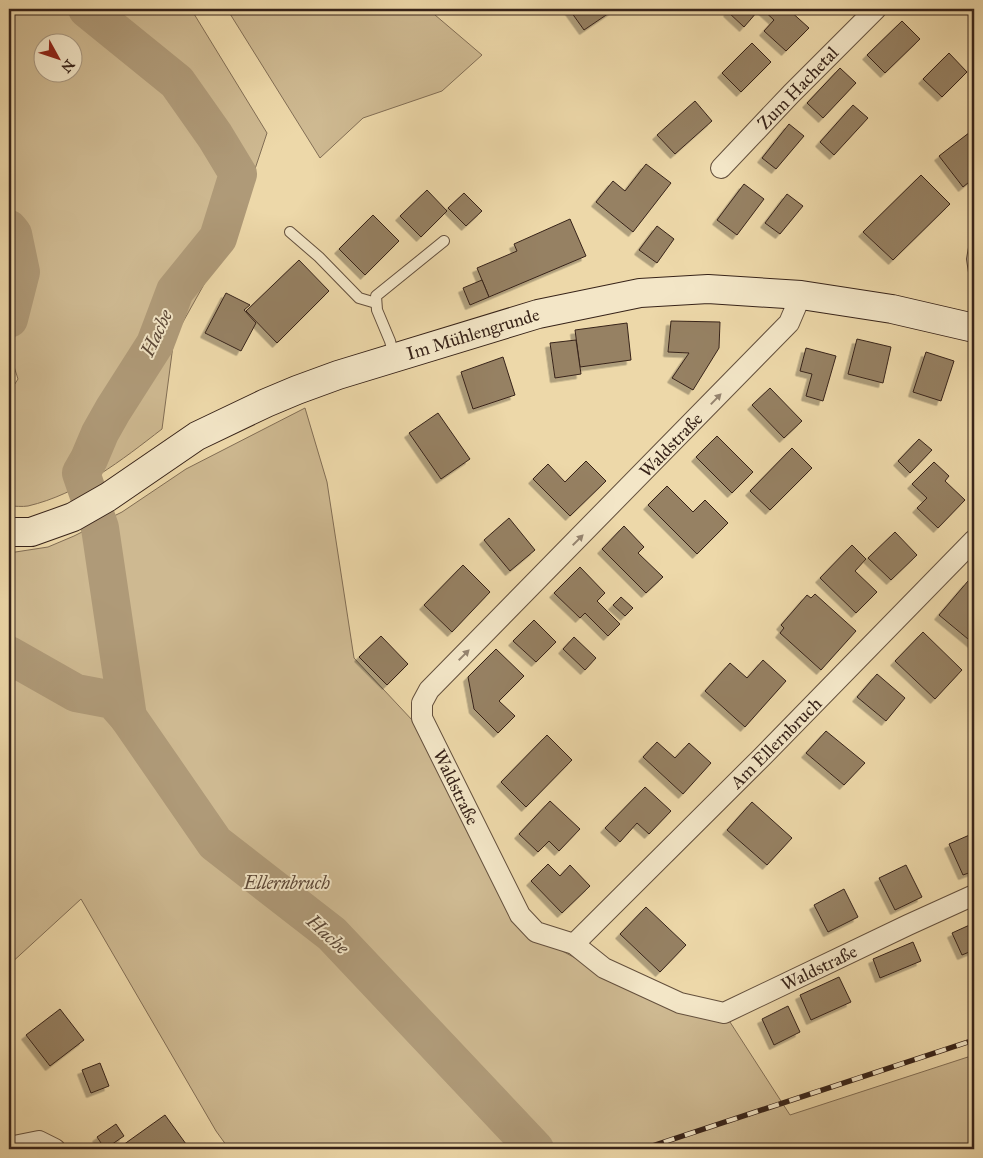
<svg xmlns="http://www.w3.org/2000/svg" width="983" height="1158" viewBox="0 0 983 1158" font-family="'IM FELL Great Primer',serif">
<defs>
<filter id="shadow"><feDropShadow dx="-4.5" dy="4.5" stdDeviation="0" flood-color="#0004"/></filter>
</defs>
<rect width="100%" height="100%" fill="#edd8a9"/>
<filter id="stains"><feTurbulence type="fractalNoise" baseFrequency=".004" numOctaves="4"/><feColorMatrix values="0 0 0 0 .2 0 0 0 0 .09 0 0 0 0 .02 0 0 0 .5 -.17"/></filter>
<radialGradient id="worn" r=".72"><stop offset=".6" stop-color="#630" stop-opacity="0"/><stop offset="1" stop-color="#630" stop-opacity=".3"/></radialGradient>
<!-- green -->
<g fill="#ceb991" stroke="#826e55" fill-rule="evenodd">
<path d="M9,9H191L267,133L235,229L174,338L162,429C122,460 79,494 28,506C22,507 15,506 9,506V393L18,379L9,351V332L31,261L12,216L9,213ZM72,42V72H42V42Z"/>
<polygon points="227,9 428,9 482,55 442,91 363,118 320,158"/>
<polygon points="305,408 327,482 354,658 413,721 516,919 553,946 601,972 728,1019 790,1115 974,1055 974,1149 229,1149 216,1131 81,899 9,965 9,553 48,547 74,536 122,512 186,469"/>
</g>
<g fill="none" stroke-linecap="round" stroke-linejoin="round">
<!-- river -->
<g stroke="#af9a78" stroke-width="38">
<polyline points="87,9 177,82 215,136 238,174 218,238 175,291 155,344 113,410 100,433 89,459 81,473 100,528 128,717 215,843 332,934 535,1149"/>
<polyline points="9,229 13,234 21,272 9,319"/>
<polyline points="9,655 76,693 113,700 128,717"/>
</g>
</g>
<!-- building -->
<g fill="#968164" stroke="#372319" filter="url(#shadow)">
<polygon points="569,9 615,9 584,30"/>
<polygon points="730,9 753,9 757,12 744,27 728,12"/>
<polygon points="762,9 788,9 809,28 786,51 764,31 774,20"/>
<polygon points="902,21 920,39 885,73 867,55"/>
<polygon points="752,43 771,62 741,92 722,73"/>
<polygon points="949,53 967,72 942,97 923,79"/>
<polygon points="840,68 856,83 823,118 807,103"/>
<polygon points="695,101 712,121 675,154 657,135"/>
<polygon points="853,105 868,118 834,155 820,142"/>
<polygon points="789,124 804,136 776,169 762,158"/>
<polygon points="974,129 974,178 963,187 939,156"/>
<polygon points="646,164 671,183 633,232 596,202 613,181 625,191"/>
<polygon points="921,175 950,204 893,260 863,232"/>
<polygon points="744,184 764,199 737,235 717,220"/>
<polygon points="427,190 447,211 421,237 400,216"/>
<polygon points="464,193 482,211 466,226 448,208"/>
<polygon points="787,194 803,206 780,234 765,223"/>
<polygon points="373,215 399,241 365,275 339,249"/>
<polygon points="570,219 586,256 489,297 477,268 517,251 514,244"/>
<polygon points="657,226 674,239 657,263 639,250"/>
<polygon points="299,260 329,291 277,343 246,311"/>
<polygon points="482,280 489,297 470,305 463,288"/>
<polygon points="226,293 250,305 244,310 256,323 241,351 205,333"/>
<polygon points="671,321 720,322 719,348 693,390 672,378 689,353 668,352"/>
<polygon points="627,323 631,360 580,367 575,330"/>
<polygon points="857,339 891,347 883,383 848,374"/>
<polygon points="576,340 581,374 555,378 550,343"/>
<polygon points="806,348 836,356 823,401 806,396 812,374 800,371"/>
<polygon points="926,352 954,361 941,401 913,392"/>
<polygon points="503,357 515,395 473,409 461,372"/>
<polygon points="770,388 802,421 784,438 752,405"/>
<polygon points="438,413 470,459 441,479 409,433"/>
<polygon points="717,436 753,472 732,493 696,457"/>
<polygon points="919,439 932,450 910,473 898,461"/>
<polygon points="792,448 812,468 770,510 750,491"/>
<polygon points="586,461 606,481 570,516 533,479 548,464 565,482"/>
<polygon points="934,462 949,476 945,481 965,500 938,528 917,508 927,498 912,484"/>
<polygon points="667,486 693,512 705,500 728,523 697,554 648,505"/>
<polygon points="509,518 535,550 510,571 484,540"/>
<polygon points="624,526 644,547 638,553 663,577 646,593 602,549"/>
<polygon points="895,532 917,555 891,580 868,558"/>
<polygon points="852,545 866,559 855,571 877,592 856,613 820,578"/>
<polygon points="463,565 490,592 452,632 424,605"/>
<polygon points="580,567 605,593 597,601 620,624 608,636 585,613 580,618 554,593"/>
<polygon points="968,581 974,586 974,644 939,615"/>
<polygon points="815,594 856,631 821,670 780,633 784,628 781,625 807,595 811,598"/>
<polygon points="621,597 633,608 625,616 613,605"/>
<polygon points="534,620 556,642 536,662 513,641"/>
<polygon points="923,632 962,670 935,699 895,661"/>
<polygon points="381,636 408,664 387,685 359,657"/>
<polygon points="574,637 596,658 585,670 563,649"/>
<polygon points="496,649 524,676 499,701 515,716 498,733 474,709 468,677"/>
<polygon points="763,660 786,681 745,727 705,691 730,663 747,678"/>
<polygon points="877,674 905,698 886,721 857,697"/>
<polygon points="826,731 865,763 844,785 806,753"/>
<polygon points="547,735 572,760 526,807 501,782"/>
<polygon points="657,742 675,758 689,743 711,763 683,794 643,757"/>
<polygon points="645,787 671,811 649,834 637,823 620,842 605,828"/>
<polygon points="550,801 580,829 559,851 549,841 538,852 519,834"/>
<polygon points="752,802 792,838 767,865 727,830"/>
<polygon points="974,833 974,871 963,875 949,844"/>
<polygon points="548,864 560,876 570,865 590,886 562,913 531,881"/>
<polygon points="906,865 922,897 895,910 879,878"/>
<polygon points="844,889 858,917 828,932 814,905"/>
<polygon points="646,907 686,945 660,972 620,934"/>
<polygon points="974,923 974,950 962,955 952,933"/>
<polygon points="913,942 921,961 880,978 873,959"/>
<polygon points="839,977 851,1002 811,1020 800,995"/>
<polygon points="788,1006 800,1032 774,1045 762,1019"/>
<polygon points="60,1009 84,1040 50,1066 26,1035"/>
<polygon points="100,1063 109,1086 91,1093 82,1070"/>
<polygon points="165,1115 186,1144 179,1149 126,1149 123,1145"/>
<polygon points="116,1124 124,1136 105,1149 97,1137"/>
</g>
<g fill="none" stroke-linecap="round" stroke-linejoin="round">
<defs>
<g id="lane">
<polyline points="290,232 319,257 359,298 376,303"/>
<polyline points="974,248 972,259 974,272"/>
<polyline points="394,356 390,341 377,310 376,296 444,241"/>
</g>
<g id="street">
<polyline points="721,168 791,94 876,9"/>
<polyline points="801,295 789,323 429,690 422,703 422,718 520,915 536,932 574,944 604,968 680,1003 724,1013 908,925 974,895"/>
<polyline points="574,944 762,757 974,540"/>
<polyline points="9,1147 39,1141 55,1149"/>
</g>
<polyline id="secondary" points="9,532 31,532 73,517 108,497 197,436 266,403 297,390 338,375 538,314 640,293 708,289 801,295 892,309 974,328"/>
</defs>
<!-- lane casing -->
<use href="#lane" stroke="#64503d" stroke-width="12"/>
<!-- street casing -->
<use href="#street" stroke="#64503d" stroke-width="22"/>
<!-- secondary casing -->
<use href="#secondary" stroke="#372319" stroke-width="30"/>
<!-- lane -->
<use href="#lane" stroke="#f3e6c7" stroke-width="10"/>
<!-- street -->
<use href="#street" stroke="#f3e6c7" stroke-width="20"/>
<!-- secondary -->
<use href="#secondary" stroke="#f3e6c7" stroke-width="28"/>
<defs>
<polyline id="rail" points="643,1149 974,1040"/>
</defs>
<!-- rail casing -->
<use href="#rail" stroke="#372319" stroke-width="5.5"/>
<!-- rail -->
<use href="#rail" stroke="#f3e6c7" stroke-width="4" stroke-dasharray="11" stroke-linecap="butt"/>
</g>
<!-- one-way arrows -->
<defs><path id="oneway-solid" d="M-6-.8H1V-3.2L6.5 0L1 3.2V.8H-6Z" transform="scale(1.25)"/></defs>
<g fill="#958470">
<use href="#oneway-solid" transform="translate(716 399) rotate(-46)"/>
<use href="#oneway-solid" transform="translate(578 540) rotate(-45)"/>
<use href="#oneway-solid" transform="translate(464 655) rotate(-45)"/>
</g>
<g text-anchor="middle" stroke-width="4" stroke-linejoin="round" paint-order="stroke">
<!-- street labels -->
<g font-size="18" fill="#372319" stroke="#f3e6c7">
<text transform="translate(798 88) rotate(-46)" y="6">Zum Hachetal</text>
<text transform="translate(473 334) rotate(-17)" y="6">Im Mühlengrunde</text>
<text transform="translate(671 445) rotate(-46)" y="6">Waldstraße</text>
<text transform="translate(776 743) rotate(-45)" y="6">Am Ellernbruch</text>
<text transform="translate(456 787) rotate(64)" y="6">Waldstraße</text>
<text transform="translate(819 968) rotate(-26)" y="6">Waldstraße</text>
</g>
<!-- park labels -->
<g font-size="18" font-style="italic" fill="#5d4837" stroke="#f3e6c7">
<text x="287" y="889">Ellernbruch</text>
</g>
<!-- water labels -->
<g font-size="19" font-style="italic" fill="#5b4736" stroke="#f3e6c7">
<text transform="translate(156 333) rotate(-65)" y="7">Hache</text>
<text transform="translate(328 934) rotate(42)" y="7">Hache</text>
</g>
</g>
<!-- margin -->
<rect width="983" height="1158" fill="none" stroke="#edd8a9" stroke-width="30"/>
<rect x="10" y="10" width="963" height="1138" fill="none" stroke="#372319" stroke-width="2.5"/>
<rect x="15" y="15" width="953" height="1128" fill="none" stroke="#372319"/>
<!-- north arrow -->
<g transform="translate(58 58) rotate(130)"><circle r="24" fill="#f3e6c7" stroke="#a89881"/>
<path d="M0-4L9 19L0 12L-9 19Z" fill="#8f2418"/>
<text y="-8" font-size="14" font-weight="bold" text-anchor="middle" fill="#372319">N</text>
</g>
<rect width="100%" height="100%" filter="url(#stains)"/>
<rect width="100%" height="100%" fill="url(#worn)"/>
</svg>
